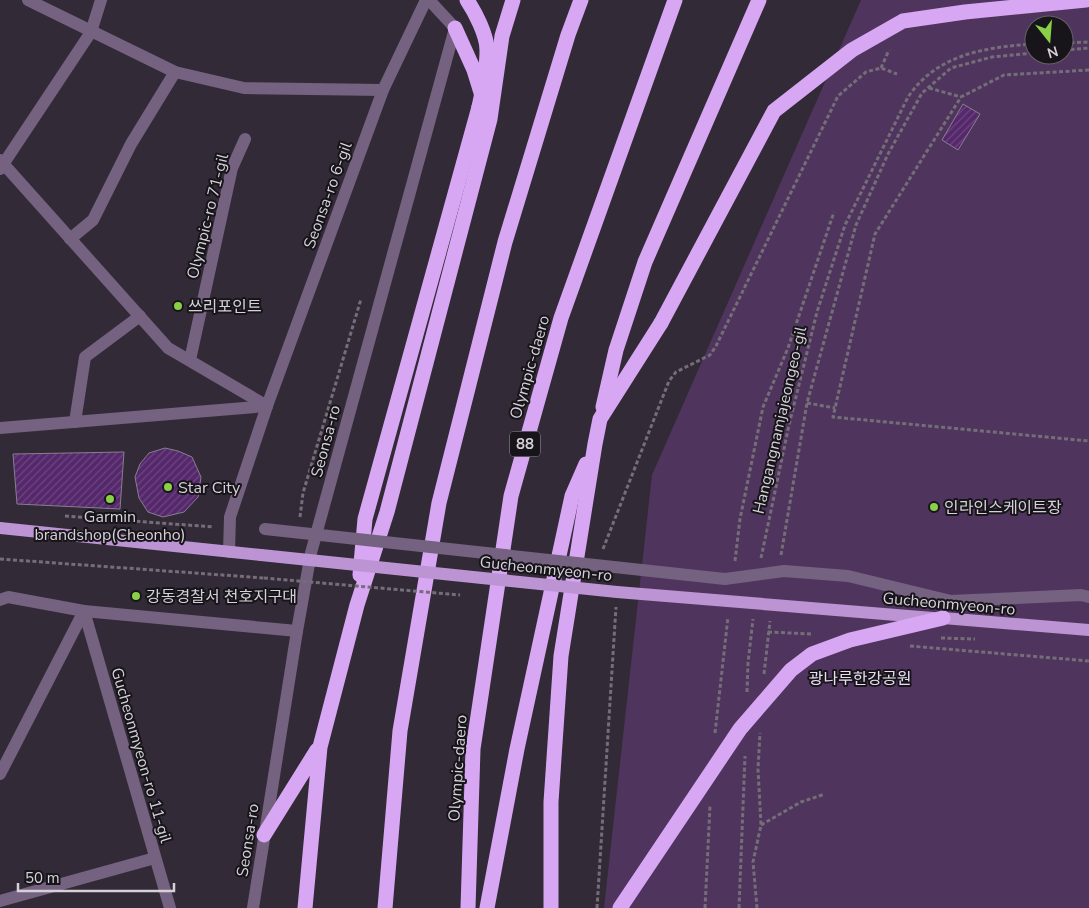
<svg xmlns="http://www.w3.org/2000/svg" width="1089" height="908" viewBox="0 0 1089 908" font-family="'Nunito Sans','Noto Sans KR',sans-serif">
<defs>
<pattern id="building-hatch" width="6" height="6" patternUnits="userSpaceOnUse" patternTransform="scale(1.25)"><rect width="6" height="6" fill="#55286c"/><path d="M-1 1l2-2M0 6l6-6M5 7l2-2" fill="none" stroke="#6d4680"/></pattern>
</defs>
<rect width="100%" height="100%" fill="#322a36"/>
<!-- park -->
<path fill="#4f355d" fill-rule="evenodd" d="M861,0H1089V908H604L652,475ZM1034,25H1064V55H1034Z"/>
<!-- building -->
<g fill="url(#building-hatch)" stroke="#887f8e">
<polygon points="963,104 980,114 958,150 942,140"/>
<polygon points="165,448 178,451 192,457 201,477 198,497 184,512 163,517 148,512 139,498 135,477 140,464 149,453"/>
<polygon points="124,452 120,509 17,504 13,454"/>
</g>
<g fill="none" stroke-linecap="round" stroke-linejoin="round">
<!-- path -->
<g stroke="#756e78" stroke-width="3" stroke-dasharray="4 2.5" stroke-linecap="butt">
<polyline points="1064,43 1089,42"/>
<polyline points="1064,50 1089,48"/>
<polyline points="881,68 889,50"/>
<polyline points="1089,70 1004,75 961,97 875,234 833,417 1089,441"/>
<polyline points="929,88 961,97"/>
<polyline points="807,403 835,408"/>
<polyline points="65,516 214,527"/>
<polyline points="300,517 303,493 361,299"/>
<polyline points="603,549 669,381 676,372 710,355 716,346 838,96 866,72 881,68 897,74"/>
<polyline points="781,555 807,403 856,225 888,154 922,93 951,68 992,57 1034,53"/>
<path d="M761,558L789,425L817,312L845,225L908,97C937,54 986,47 1034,44"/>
<polyline points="0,559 264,578"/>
<polyline points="735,561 740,519 763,407 788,348 834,212"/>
<polyline points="768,632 812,634"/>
<polyline points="941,638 975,639"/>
<polyline points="910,646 1089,661"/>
<polyline points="764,674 770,621"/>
<polyline points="747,692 748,663 753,619"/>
<polyline points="715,733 728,617"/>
<polyline points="761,825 801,802 825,794"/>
<polyline points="597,908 616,607"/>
<polyline points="705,908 710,806"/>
<polyline points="739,908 745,756"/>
<polyline points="757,908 753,862 761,825 758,769 760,733"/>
</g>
<!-- minor -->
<g stroke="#756180" stroke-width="12">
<polyline points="28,0 175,72 244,88 383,90"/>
<polyline points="0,160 168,348 267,406"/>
<polyline points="0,169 91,32 101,0"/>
<polyline points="70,239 93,220 131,144 175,72"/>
<polyline points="190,360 232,168 245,139"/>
<polyline points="75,422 85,357 140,316"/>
<polyline points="0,428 267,406"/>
<polyline points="229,552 230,517 267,406 383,90 426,0"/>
<polyline points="0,600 8,597 84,611 297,631"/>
<polyline points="84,611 170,908"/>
<polyline points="0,774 84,611"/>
<polyline points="0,901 155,858"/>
<polyline points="253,908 297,631 311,553 455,28 429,0"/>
</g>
<!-- major -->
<g stroke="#bc93d3" stroke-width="12">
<polyline points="0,528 261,555"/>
<polyline points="943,618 1089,630"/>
</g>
<!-- highway -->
<g stroke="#d8a7f4" stroke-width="15">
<polyline points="455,28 474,70 483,99"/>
<polyline points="603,407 616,350 645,262 759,0"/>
<polyline points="360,575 365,519 479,107"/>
<polyline points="264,835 317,750"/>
<polyline points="305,908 320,747 357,605 387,512 490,119 502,36 513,0"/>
<polyline points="385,908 400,731 439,503 505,242 568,35 581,0"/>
<polyline points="468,908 473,749 511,496 561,318 675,0"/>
<polyline points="487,908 517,749 572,496 586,464"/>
<polyline points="551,908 551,802 561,656 595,444 600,419 661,323"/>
</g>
<!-- path-bridge -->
<polyline stroke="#756e78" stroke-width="3" stroke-dasharray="4 2.5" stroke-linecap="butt" points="264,578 460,595"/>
<!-- minor-bridge -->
<polyline stroke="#756180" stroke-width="12" points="265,529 725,579 784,571 848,576 951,601 1081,595 1089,597"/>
<!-- major-bridge -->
<polyline stroke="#bc93d3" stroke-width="12" points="261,555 617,592 933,618"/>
<!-- highway-bridge -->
<g stroke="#d8a7f4" stroke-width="15">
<path d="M467,0C475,12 487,35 487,50C487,69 483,89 479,107"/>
<polyline points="661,323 774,111 852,50 903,21 965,12 1086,0"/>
<polyline points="620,908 740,729 791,670 812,654 850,640 943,618"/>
</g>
</g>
<!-- markers -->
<g fill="#89cf48" stroke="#17141a" stroke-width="2">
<circle cx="178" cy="306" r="5"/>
<circle cx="168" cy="487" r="5"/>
<circle cx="110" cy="499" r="5"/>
<circle cx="934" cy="507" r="5"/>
<circle cx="136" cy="596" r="5"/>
</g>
<g text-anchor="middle" stroke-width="4" stroke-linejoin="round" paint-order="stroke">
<!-- shield labels -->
<rect fill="#17141a" stroke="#9d98a0" stroke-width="1" x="510" y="431.5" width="30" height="25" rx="4"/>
<g font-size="15" font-weight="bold" fill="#d6d1d9">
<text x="525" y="449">88</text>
</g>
<!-- street labels -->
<g font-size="16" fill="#d6d1d9" stroke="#17141a">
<text transform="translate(327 195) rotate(-70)" y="6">Seonsa-ro 6-gil</text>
<text transform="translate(207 216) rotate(-76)" y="6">Olympic-ro 71-gil</text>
<text transform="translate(529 367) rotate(-74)" y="6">Olympic-daero</text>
<text transform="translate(779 420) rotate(-77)" y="6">Hangangnamjajeongeo-gil</text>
<text transform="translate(325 441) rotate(-75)" y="6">Seonsa-ro</text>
<text transform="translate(546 568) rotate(6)" y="6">Gucheonmyeon-ro</text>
<text transform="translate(949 603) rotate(5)" y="6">Gucheonmyeon-ro</text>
<text transform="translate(142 755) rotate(74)" y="6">Gucheonmyeon-ro 11-gil</text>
<text transform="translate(457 768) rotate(-86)" y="6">Olympic-daero</text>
<text transform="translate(247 840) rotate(-81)" y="6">Seonsa-ro</text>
</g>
<!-- poi labels -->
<g font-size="16" fill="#d6d1d9" stroke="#17141a" text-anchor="start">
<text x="188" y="312">쓰리포인트</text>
<text x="178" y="493">Star City</text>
<text x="944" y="513">인라인스케이트장</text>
<text x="110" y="522" text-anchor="middle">Garmin<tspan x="110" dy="18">brandshop(Cheonho)</tspan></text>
<text x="146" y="602">강동경찰서 천호지구대</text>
</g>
<!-- park labels -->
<g font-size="16" fill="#e9ddf1" stroke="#17141a">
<text x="860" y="684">광나루한강공원</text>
</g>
</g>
<!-- north arrow -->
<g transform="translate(1049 40) rotate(163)"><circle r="24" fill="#17141a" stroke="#636066"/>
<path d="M0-4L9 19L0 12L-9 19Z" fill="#89cf48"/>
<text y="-8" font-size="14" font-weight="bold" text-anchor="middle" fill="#d6d1d9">N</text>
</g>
<!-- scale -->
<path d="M18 883v8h156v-8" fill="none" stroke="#d6d1d9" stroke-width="2.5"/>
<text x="25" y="883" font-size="15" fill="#d6d1d9" stroke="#17141a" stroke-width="4" paint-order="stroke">50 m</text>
</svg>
